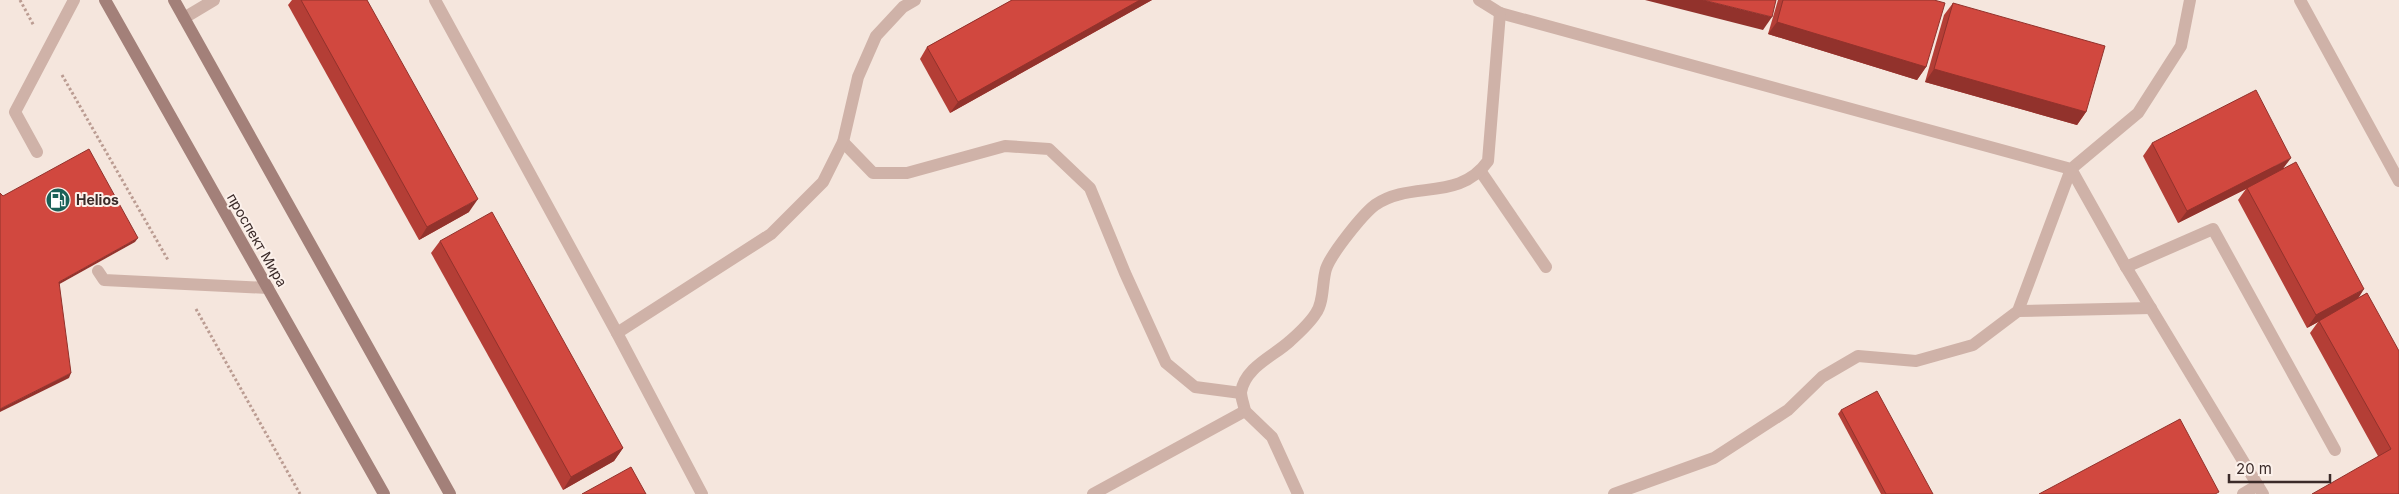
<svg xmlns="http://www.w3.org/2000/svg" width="2399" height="494" viewBox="0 0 2399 494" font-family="Inter,sans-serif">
<rect width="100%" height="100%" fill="#f5e6dd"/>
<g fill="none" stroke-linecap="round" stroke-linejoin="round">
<!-- path -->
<g stroke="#bb9c92" stroke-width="3" stroke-dasharray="2.5 2.5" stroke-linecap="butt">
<polyline points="20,0 34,26"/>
<polyline points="62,75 168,260"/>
<polyline points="196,309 300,494"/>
</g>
<!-- lane -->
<g stroke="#cfb2a8" stroke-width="12">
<polyline points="435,0 617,333 702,494"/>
<polyline points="1479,0 1500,13 2071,169 2138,113 2181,46 2190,0"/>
<polyline points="184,18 214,0"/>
<polyline points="843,142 873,173 907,173 1005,146 1049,149 1090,188 1125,273 1166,363 1195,387 1241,393"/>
<polyline points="37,152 15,112 74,0"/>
<polyline points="2071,169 2126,267 2263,494"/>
<polyline points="1481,172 1546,267"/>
<polyline points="2126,267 2213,229 2335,450"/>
<polyline points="98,271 104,280 268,288"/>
<polyline points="2018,311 2151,308"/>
<polyline points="617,333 771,234 823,182 843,142 858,77 876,36 903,7 915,0"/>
<path d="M1245,411C1244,405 1241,398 1241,392C1245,367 1274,356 1290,341C1299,333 1310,323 1316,313C1324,302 1322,282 1326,269C1331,254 1362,215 1375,205C1411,180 1459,202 1488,161L1500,13"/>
<polyline points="1093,494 1245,411 1272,437 1298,494"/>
<polyline points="1614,494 1714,458 1788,410 1822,377 1858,356 1916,361 1973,345 2018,311 2071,169"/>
<polyline points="2243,494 2258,485"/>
</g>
<!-- street -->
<polyline stroke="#cfb2a8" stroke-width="12" points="2300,0 2399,181"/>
<!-- secondary -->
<g stroke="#a38079" stroke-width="12">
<polyline points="105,0 384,494"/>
<polyline points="174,0 450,494"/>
</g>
</g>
<!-- wall -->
<g fill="#b43e36">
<polygon points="292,0 367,0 469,212 419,240 288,5"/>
<polygon points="1012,0 1152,0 950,113 920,59 927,47"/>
<polygon points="1778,0 1934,0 1926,67 1917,80 1768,34"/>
<polygon points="1953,3 2086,112 2077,125 1925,82 1944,15"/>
<polygon points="2152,143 2284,168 2358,298 2367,293 2399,494 2310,333 2318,322 2307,328 2238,200 2246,189 2178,223 2143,156"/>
<polygon points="440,241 623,448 614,461 563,490 431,253"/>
<polygon points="1841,410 1933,494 1881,494 1838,414"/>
</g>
<!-- shaded-wall -->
<g fill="#92322c">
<polygon points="1140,0 1152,0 950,113 958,102"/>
<polygon points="1645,0 1703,0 1772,17 1763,30"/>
<polygon points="1777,22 1926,67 1917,80 1768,34"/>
<polygon points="1934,69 2086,112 2077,125 1925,82"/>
<polygon points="2291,158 2282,170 2247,188 2246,189 2178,223 2187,211"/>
<polygon points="478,199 469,212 419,240 427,227"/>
<polygon points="138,238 135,242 56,286 59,282"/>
<polygon points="2364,289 2356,302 2319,321 2318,322 2307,328 2316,315"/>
<polygon points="71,373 69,378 0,412 0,409"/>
<polygon points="623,448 614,461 563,490 571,477"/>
</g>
<!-- building -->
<g fill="#d1483f" stroke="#92322c">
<polygon points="301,0 367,0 478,199 427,227"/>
<polygon points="1012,0 1140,0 958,102 927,47"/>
<polygon points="1703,0 1776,0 1772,17"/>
<polygon points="1783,0 1934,0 1945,3 1926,67 1777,22"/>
<polygon points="1953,3 2105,46 2086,112 1934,69"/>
<polygon points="2256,90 2291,158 2187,211 2152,143"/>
<polygon points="89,149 138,238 59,282 71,373 0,409 0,193 3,196"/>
<polygon points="2296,162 2364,289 2316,315 2247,188"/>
<polygon points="492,212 623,448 571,477 440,241"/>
<polygon points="2367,293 2399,351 2399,494 2312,494 2391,449 2319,321"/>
<polygon points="1877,391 1933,494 1886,494 1841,410"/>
<polygon points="2180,419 2219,492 2215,494 2039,494"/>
<polygon points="631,467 646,494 582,494"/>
</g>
<!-- icons -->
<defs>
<symbol id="fuel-disc" viewBox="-11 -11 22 22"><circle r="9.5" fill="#1a6158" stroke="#fcf1eb"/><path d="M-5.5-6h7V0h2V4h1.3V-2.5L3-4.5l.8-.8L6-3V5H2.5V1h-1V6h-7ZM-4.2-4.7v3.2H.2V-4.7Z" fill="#fff"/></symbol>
</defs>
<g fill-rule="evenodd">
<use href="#fuel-disc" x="44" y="186" width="28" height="28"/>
</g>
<g text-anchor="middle" stroke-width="4" stroke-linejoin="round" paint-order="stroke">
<!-- poi labels -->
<g font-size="14" font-weight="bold" fill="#3b2b29" stroke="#fcf1eb" text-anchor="start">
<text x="76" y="205">Helios</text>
</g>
<!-- street labels -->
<g font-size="14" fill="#3b2b29" stroke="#fcf1eb">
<text transform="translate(257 240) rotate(60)" y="5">проспект Мира</text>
</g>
</g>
<!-- scale -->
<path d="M2229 474v8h101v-8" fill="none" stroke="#3b2b29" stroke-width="2.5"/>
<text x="2236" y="474" font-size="15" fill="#3b2b29" stroke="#fcf1eb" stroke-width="4" paint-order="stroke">20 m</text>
</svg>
